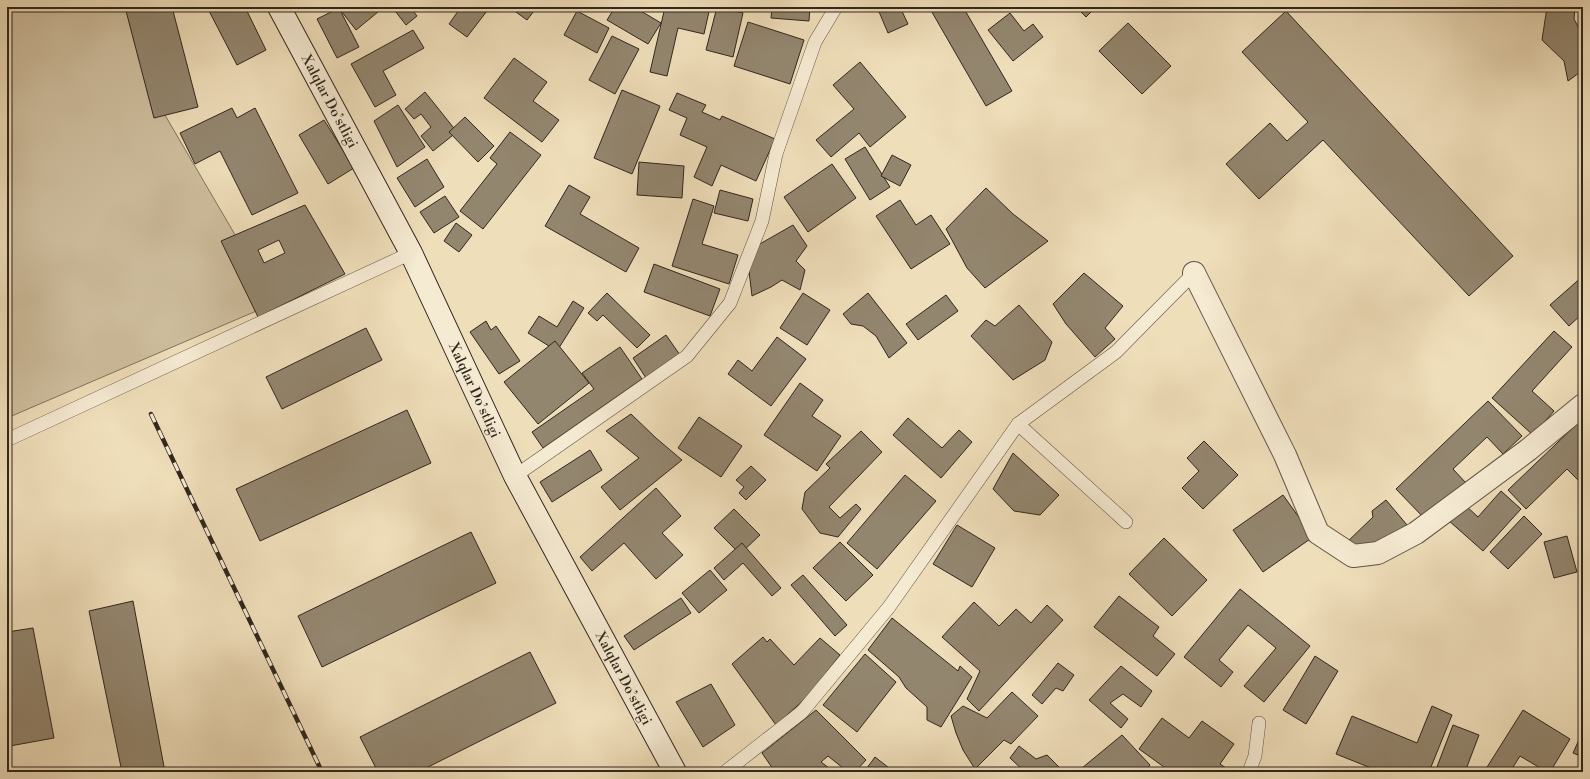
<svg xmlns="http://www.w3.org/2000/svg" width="1590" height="779" viewBox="0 0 1590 779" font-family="'Libre Bodoni',serif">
<rect width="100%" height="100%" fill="#efdeba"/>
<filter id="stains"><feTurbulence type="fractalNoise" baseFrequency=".005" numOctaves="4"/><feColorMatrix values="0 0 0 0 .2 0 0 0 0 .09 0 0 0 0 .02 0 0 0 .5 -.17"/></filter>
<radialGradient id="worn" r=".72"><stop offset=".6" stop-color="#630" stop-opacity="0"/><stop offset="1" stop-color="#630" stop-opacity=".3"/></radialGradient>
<!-- green -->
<polygon fill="#cfbf9f" stroke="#80735e" points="7,7 125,7 162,110 275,303 7,418"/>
<!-- building -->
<g fill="#93866f" stroke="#30271d" fill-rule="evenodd">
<polygon points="125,7 172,7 198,107 154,118"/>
<polygon points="207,7 245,7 266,50 237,65"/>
<polygon points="338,7 384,7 356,30"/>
<polygon points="392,7 410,7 417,16 406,25"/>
<polygon points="461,7 490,7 467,37 449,24"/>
<polygon points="509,7 537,7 527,20"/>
<polygon points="615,7 634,7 661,23 648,44 607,20"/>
<polygon points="665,7 710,7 704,34 678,28 667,76 650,72"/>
<polygon points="717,7 743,13 733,57 706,50"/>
<polygon points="772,7 810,7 809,21 771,18"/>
<polygon points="877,7 900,7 908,24 888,33"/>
<polygon points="929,7 963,7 1012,91 986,106"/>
<polygon points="1076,7 1096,7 1086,17"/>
<polygon points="1547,7 1575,7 1574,19 1583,36 1583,70 1568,81 1564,61 1542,40"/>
<polygon points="339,8 359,47 337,58 317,19"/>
<polygon points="577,11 609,28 597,53 564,35"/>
<polygon points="1286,11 1513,256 1469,296 1323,140 1259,199 1226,164 1270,123 1287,141 1308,122 1242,52"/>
<polygon points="1010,13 1024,31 1033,24 1043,37 1013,61 988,30"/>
<polygon points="748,22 804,40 790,84 734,66"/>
<polygon points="1128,23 1171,66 1142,94 1099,51"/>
<polygon points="413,30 424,48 383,71 396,95 375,107 351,64"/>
<polygon points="612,36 639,49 615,94 589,80"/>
<polygon points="514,58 547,82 533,101 559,120 542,142 484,98"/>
<polygon points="860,62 906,117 870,147 859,133 831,157 816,140 854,109 833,85"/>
<polygon points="622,90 660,106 632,174 594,158"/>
<polygon points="425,92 457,132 433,151 421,136 431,127 421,114 414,119 405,109"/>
<polygon points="677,93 706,105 702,112 720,120 722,116 775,139 756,181 721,165 712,186 694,177 707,147 680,135 687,118 669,110"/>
<polygon points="398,105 425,147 397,167 374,121"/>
<polygon points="232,108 237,118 255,108 298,193 252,215 220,151 195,164 180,133"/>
<polygon points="465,117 494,146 478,162 449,132"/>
<polygon points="324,120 354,168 328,184 299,135"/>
<polygon points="510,132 541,155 483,229 460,211 497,164 490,158"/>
<polygon points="865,147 890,187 870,200 845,159"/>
<polygon points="892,155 911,165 900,186 881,176"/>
<polygon points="427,159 444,187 415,207 397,178"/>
<polygon points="639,162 684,166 682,198 637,195"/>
<polygon points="832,164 856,198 808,232 784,197"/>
<polygon points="569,185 590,197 580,214 639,248 626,272 545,226"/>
<polygon points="986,188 1013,214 1048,241 985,288 967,268 946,229"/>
<polygon points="720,190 753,199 748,221 714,213"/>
<polygon points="445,196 459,217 434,233 420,212"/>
<polygon points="693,199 714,206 702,244 738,255 729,284 672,266"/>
<polygon points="900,200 916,225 931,215 950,244 911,269 876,216"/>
<path d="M305,205L345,274L258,317L221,241ZM279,240L285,253L264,263L258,250Z"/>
<polygon points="456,223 472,235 459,252 444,241"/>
<polygon points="793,225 807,246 796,261 805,270 800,290 782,280 771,287 752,296 749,271 758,245"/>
<polygon points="654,264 720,289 710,316 644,292"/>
<polygon points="1084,273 1123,306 1105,328 1115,339 1095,357 1066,324 1053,304"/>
<polygon points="1583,276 1583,313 1569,326 1550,305"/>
<polygon points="607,293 650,335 637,348 603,315 597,321 588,313"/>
<polygon points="803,293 830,310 807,345 780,328"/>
<polygon points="868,293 907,343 889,358 876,336 863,326 851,324 843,314"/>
<polygon points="946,295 958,311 918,340 906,324"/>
<polygon points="573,301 584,308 557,351 528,333 539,316 557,327"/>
<polygon points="1019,305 1052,342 1045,360 1013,380 971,336 986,320 995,326"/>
<polygon points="486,321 491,330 496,326 520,361 499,374 470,332"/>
<polygon points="366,328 382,360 282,409 266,377"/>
<polygon points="1554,331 1572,347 1532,391 1554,411 1533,435 1492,398"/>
<polygon points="666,335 680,355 646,378 633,358"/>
<polygon points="777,337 806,359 771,406 728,374 738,360 752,371"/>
<polygon points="555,341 589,383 538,424 504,382"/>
<polygon points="620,347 642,379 543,448 532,432 594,389 582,373"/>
<polygon points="800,383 823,400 812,416 841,436 817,471 764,435"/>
<polygon points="1488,401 1522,436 1503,454 1487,437 1453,469 1466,483 1426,520 1396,489"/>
<polygon points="407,410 431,463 260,541 236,489"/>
<polygon points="631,414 656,438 682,460 620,510 601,487 639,458 606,431"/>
<polygon points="699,417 742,446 721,477 678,448"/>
<polygon points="908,418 942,448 959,430 972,442 941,478 893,435"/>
<polygon points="1579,422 1583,426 1583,476 1578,480 1567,469 1526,509 1508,490"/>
<polygon points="861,431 882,452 829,507 840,518 856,504 861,509 838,537 820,533 802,509 805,492 830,468 826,464"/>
<polygon points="1204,441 1238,475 1203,509 1182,488 1199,471 1187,458"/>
<polygon points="590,450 602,470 552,502 540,482"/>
<polygon points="1013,453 1059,495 1040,515 1014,511 993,489"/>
<polygon points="751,466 766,480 746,500 739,493 744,487 736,480"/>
<polygon points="905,475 936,501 877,569 847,543"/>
<polygon points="656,488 681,516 662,533 683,555 656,579 624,543 592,571 580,557"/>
<polygon points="1501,491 1521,509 1483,551 1448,520 1463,503 1478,517"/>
<polygon points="1283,495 1313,537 1263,572 1233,530"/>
<polygon points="1583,496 1583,504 1579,499"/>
<polygon points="1386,500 1407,525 1373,551 1344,545 1373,517 1372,511"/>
<polygon points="734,509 760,535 740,554 714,528"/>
<polygon points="1524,516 1542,534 1508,569 1490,552"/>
<polygon points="957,525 995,548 972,587 933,564"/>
<polygon points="471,532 496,583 322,667 298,616"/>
<polygon points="1567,536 1577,572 1554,578 1544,542"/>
<polygon points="1164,538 1207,580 1172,616 1129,574"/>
<polygon points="840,542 873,575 846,601 813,568"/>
<polygon points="742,543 781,588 772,596 743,563 724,580 714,568"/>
<polygon points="710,570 727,590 699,613 682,593"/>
<polygon points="803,575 847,625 835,636 791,585"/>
<polygon points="1240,589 1310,646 1264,702 1244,686 1276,648 1248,625 1219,660 1233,672 1221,687 1184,657"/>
<polygon points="1119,596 1159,627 1153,636 1175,654 1157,676 1094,627"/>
<polygon points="681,598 691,613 634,650 624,636"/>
<polygon points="133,601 165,772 122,772 89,611"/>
<polygon points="974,602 999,626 1016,609 1031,623 1047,605 1063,620 979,711 967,699 980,671 942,637"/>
<polygon points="892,618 958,671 960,666 972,677 941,727 927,720 927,707 906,688 899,677 868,650"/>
<polygon points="33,628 54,738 10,746 7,727 7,632"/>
<polygon points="763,637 767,642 770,639 794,665 820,638 840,655 807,697 776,725 732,664"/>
<polygon points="530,652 556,703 418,772 378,772 360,737"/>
<polygon points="865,654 896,682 857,732 823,705"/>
<polygon points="1315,656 1338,671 1306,724 1283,710"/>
<polygon points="1058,663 1074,675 1063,691 1056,688 1042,704 1032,695"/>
<polygon points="1121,666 1152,691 1141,707 1123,694 1110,703 1128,719 1121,728 1089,700"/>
<polygon points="711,684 735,725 703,747 676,702"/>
<polygon points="1012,692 1038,716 1011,744 1004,740 975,769 963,750 956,733 951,716 963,706 987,718"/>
<polygon points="1432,706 1452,715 1429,772 1381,772 1336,754 1352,716 1417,743"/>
<polygon points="816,710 866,760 855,772 848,772 828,756 821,762 829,768 826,772 775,772 762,753"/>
<polygon points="1523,710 1570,739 1550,772 1547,772 1520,756 1510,772 1484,772"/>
<polygon points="1162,718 1189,738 1202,721 1234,744 1220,764 1232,772 1171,772 1139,749"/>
<polygon points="1453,725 1479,735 1465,772 1435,772"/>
<polygon points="1583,731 1583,757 1573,753"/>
<polygon points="1122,735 1150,765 1145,772 1086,772 1082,768"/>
<polygon points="1019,746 1036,759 1047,755 1063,771 1061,772 1025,772 1010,758"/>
<polygon points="875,757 893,771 864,772"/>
</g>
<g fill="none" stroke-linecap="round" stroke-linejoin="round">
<defs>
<g id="lane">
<polyline points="1018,424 1126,522"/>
<polyline points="7,440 411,253"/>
<polyline points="515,476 687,356 730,303 762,221 776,154 815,42 836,7"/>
<polyline points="725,772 802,712 889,607 1018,424 1116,352 1194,273"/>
<polyline points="1249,772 1255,756 1259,723"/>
</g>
<polyline id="street" points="1194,273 1285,455 1318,533 1353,556 1378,553 1416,533 1528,450 1583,405"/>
<polyline id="secondary" points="279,7 411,253 515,476 675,772"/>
</defs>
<!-- lane casing -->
<use href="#lane" stroke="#605544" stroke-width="14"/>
<!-- street casing -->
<use href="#street" stroke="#605544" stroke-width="24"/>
<!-- secondary casing -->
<use href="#secondary" stroke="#30271d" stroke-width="24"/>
<!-- lane -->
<use href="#lane" stroke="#f5ead2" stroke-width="13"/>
<!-- street -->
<use href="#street" stroke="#f5ead2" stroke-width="22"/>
<!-- secondary -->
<use href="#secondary" stroke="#f5ead2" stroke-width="22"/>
<defs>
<polyline id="rail" points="151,414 322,772"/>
</defs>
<!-- rail casing -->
<use href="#rail" stroke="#30271d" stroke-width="4.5"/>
<!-- rail -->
<use href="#rail" stroke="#f5ead2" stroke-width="3" stroke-dasharray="9" stroke-linecap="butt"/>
</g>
<g text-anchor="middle" stroke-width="3" stroke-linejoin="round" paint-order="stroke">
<!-- street labels -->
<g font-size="14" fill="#30271d" stroke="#f5ead2">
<text transform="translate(330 101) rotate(62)" y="5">Xalqlar Do’stligi</text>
<text transform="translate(475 390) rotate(65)" y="5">Xalqlar Do’stligi</text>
<text transform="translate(624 678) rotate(62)" y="5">Xalqlar Do’stligi</text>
</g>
</g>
<!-- margin -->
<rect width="1590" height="779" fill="none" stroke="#efdeba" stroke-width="24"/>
<rect x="8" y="8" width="1574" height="763" fill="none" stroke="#30271d" stroke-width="2"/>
<rect x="12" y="12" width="1566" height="755" fill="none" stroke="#30271d"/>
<rect width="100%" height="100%" filter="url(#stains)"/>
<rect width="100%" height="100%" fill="url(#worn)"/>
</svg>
